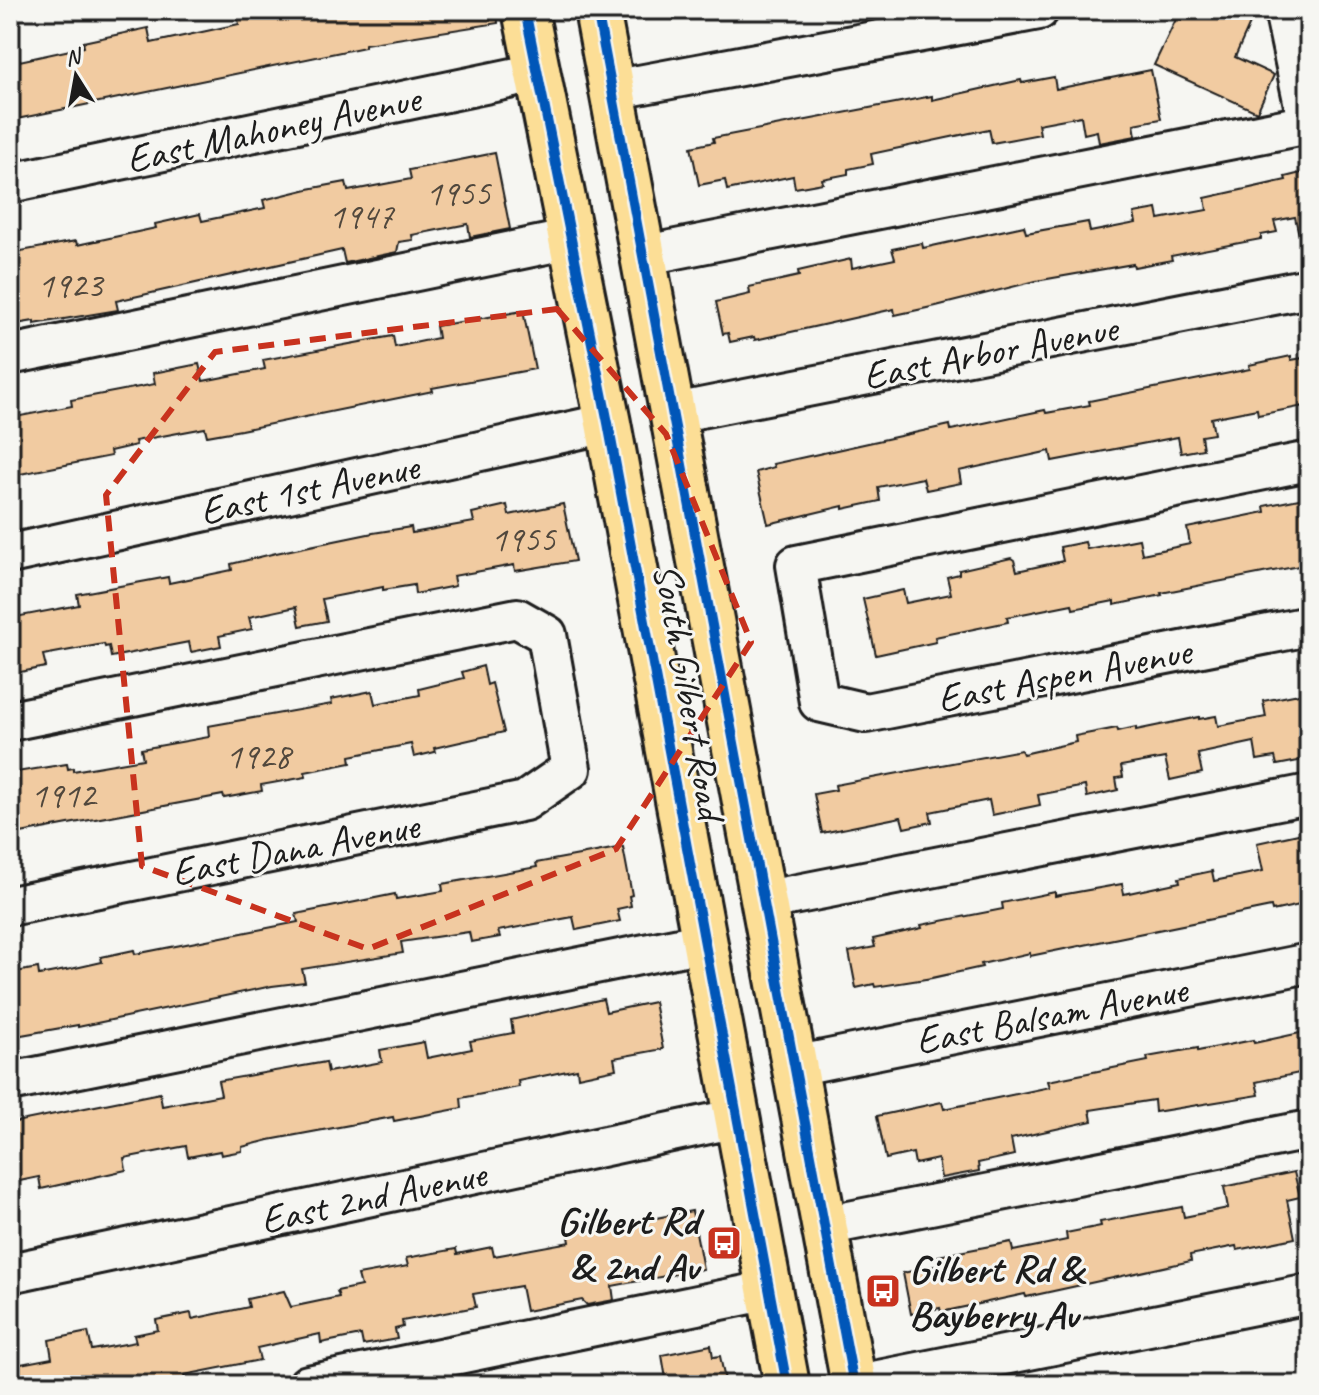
<svg xmlns="http://www.w3.org/2000/svg" width="1319" height="1395" viewBox="0 0 1319 1395" font-family="Caveat,sans-serif">
<rect width="100%" height="100%" fill="#f6f6f2"/>
<filter id="ink" filterUnits="userSpaceOnUse"><feTurbulence type="fractalNoise" baseFrequency=".0125" numOctaves="2"/><feDisplacementMap in="SourceGraphic" scale="16" xChannelSelector="R" yChannelSelector="G"/><feConvolveMatrix kernelMatrix="1 2 1 2 8 2 1 2 1" color-interpolation-filters="sRGB"/></filter>
<g filter="url(#ink)">
<!-- building -->
<g fill="#f1cba1" stroke="#1c1c1c" stroke-width="2">
<polygon points="236,10 497,10 498,23 365,44 365,47 12,120 10,63 84,47 83,42 148,28 151,43 239,24"/>
<polygon points="1185,10 1233,10 1252,19 1235,57 1274,75 1257,112 1154,65 1177,17 1181,19"/>
<polygon points="1151,70 1161,119 1134,124 1136,136 1099,143 1097,131 1084,134 1081,116 1038,124 1040,134 992,143 989,129 871,154 873,164 848,169 848,174 822,179 823,183 795,188 793,176 727,190 725,180 699,185 691,147 714,142 713,138 932,96 932,100 1021,80 1022,83 1054,77 1056,89"/>
<polygon points="495,153 510,229 470,237 468,224 412,235 413,240 399,242 397,252 345,263 342,250 116,301 118,310 34,324 34,321 10,325 10,253 76,241 77,245 156,228 155,224 200,214 202,221 265,208 263,200 308,189 346,182 348,191 411,179 409,170"/>
<polygon points="1309,171 1309,239 1300,240 1295,217 1274,221 1277,232 1261,235 1261,239 1171,256 1172,260 1134,267 1133,264 1036,281 936,306 895,315 894,309 755,340 754,337 730,342 728,333 723,334 716,302 750,294 749,287 799,276 798,271 851,259 852,268 895,259 892,249 922,243 923,248 1024,226 1026,233 1088,222 1090,232 1136,223 1134,213 1157,209 1159,219 1207,210 1205,198 1286,180 1285,177"/>
<polygon points="523,311 535,369 432,388 433,391 241,430 207,436 205,428 135,441 136,445 110,451 111,456 10,476 10,418 72,406 71,400 155,384 153,373 199,364 203,381 265,369 263,360 393,336 395,347 438,338 436,326"/>
<polygon points="1291,356 1291,360 1309,357 1309,405 1258,415 1257,409 1211,418 1214,434 1201,436 1203,449 1181,453 1178,437 1052,461 1050,451 959,471 961,483 926,490 923,478 878,487 880,501 843,509 843,506 768,524 756,472 774,467 773,464 950,425 951,430 1045,410 1046,413 1090,405 1089,401 1250,369 1249,365"/>
<polygon points="1309,497 1309,564 1161,593 1162,595 1114,605 1114,601 1073,609 1072,604 1007,617 1008,622 935,637 936,642 876,655 863,599 903,590 906,603 951,594 947,577 959,574 959,570 1011,558 1014,560 1017,571 1063,561 1060,547 1085,542 1087,549 1139,539 1142,554 1190,544 1187,528 1265,512 1264,506"/>
<polygon points="563,504 575,561 515,571 514,565 453,576 455,586 415,594 414,585 383,590 383,587 322,599 327,621 300,626 296,607 249,617 252,629 219,636 221,646 191,652 189,642 111,657 109,646 105,647 104,644 43,655 46,667 10,674 10,618 79,605 77,594 168,577 169,583 232,570 231,564 276,553 373,533 411,527 412,533 474,522 472,513 507,505 509,515"/>
<polygon points="483,666 487,685 492,683 504,732 434,748 435,752 414,757 411,744 350,756 351,763 305,772 306,777 261,785 262,791 224,798 223,795 10,835 10,773 67,764 68,769 73,768 73,771 143,759 141,749 209,737 208,726 332,704 331,699 372,691 375,704 420,695 419,689 464,678 462,672"/>
<polygon points="1309,692 1309,717 1303,718 1309,759 1277,765 1275,757 1257,760 1254,742 1198,754 1202,773 1170,780 1165,758 1121,766 1123,777 1116,778 1118,790 1087,797 1085,786 1038,795 1040,805 992,815 989,800 930,812 932,822 904,828 901,817 822,833 814,794 836,790 835,785 1021,750 1023,754 1076,742 1075,736 1117,728 1118,731 1136,727 1136,730 1199,717 1199,719 1216,716 1218,726 1266,717 1263,701"/>
<polygon points="1303,833 1309,863 1309,903 1272,911 1271,907 1030,956 1030,953 981,964 982,967 932,978 875,987 874,984 856,988 849,952 875,947 873,939 922,928 921,925 1003,909 1002,903 1055,892 1055,896 1122,884 1124,894 1180,882 1179,878 1212,871 1214,881 1263,871 1257,843"/>
<polygon points="623,847 632,895 629,896 631,906 617,909 620,921 576,930 573,917 498,931 500,937 471,942 469,932 401,942 403,953 302,969 305,982 272,986 78,1027 78,1025 10,1037 10,973 38,968 39,975 71,969 102,962 101,957 134,950 135,954 298,922 296,914 395,894 396,899 443,891 442,884 537,867 536,863"/>
<polygon points="603,999 606,1012 654,1002 663,1049 614,1058 616,1069 578,1077 577,1069 518,1081 519,1087 461,1098 462,1108 394,1121 393,1117 269,1140 242,1147 242,1151 221,1155 220,1151 188,1157 186,1146 124,1158 126,1170 41,1189 39,1177 10,1183 10,1123 160,1093 162,1106 221,1095 218,1081 326,1062 328,1072 382,1062 380,1050 424,1042 427,1058 472,1049 470,1041 513,1033 511,1020"/>
<polygon points="1309,1031 1309,1071 1256,1082 1259,1095 1155,1112 1154,1100 1090,1110 1092,1121 1011,1139 1014,1155 978,1163 979,1171 941,1178 938,1159 915,1164 913,1153 886,1159 877,1116 942,1102 944,1109 1050,1087 1048,1081 1148,1061 1147,1057 1198,1048 1198,1051 1253,1040 1254,1043"/>
<polygon points="1294,1172 1300,1197 1287,1200 1295,1238 1237,1250 1236,1246 1190,1255 1191,1261 1026,1297 1025,1294 941,1312 940,1308 911,1314 903,1273 940,1265 938,1256 1011,1242 1013,1251 1067,1240 1066,1233 1101,1226 1100,1222 1182,1207 1184,1217 1228,1208 1224,1187"/>
<polygon points="692,1211 703,1269 612,1286 614,1300 587,1305 582,1300 526,1311 521,1286 473,1294 476,1307 402,1321 403,1327 395,1329 397,1339 363,1345 361,1335 321,1343 320,1334 257,1348 260,1360 184,1375 186,1385 161,1385 160,1380 132,1385 10,1385 10,1366 52,1358 49,1340 88,1332 92,1350 136,1342 134,1335 158,1330 156,1320 191,1313 192,1319 249,1307 247,1299 284,1291 291,1307 339,1297 337,1291 361,1286 358,1275 408,1266 406,1258 456,1249 457,1254 492,1247 494,1256 570,1242 568,1231 594,1226 595,1230"/>
<polygon points="711,1345 713,1357 720,1356 726,1385 667,1385 662,1355"/>
</g>
<g fill="none" stroke-linecap="round" stroke-linejoin="round">
<defs>
<g id="minor">
<polyline points="1284,10 1308,124"/>
<polyline points="612,90 1039,10"/>
<polyline points="10,183 537,73"/>
<polyline points="641,256 1309,124"/>
<polyline points="10,355 571,239"/>
<polyline points="670,414 1309,288"/>
<polyline points="1309,461 796,565 819,702 866,713 1309,626"/>
<polyline points="10,554 608,423"/>
<polyline points="10,721 517,618 547,635 571,769 525,801 10,906"/>
<polyline points="762,901 1309,794"/>
<polyline points="794,1066 1309,963"/>
<polyline points="10,1082 704,942"/>
<polyline points="824,1226 1309,1130"/>
<polyline points="10,1273 737,1118"/>
<polyline points="308,1385 770,1290"/>
<polyline points="854,1385 1309,1294"/>
</g>
<g id="major">
<polyline points="525,10 608,423 787,1385"/>
<polyline points="597,10 854,1385"/>
</g>
</defs>
<!-- minor casing -->
<use href="#minor" stroke="#1c1c1c" stroke-width="44"/>
<!-- major casing -->
<use href="#major" stroke="#1c1c1c" stroke-width="50"/>
<!-- minor -->
<use href="#minor" stroke="#f6f6f2" stroke-width="38"/>
<!-- major -->
<use href="#major" stroke="#fcde96" stroke-width="44"/>
<defs>
<g id="cycleway">
<polyline points="525,10 608,423 787,1385"/>
<polyline points="597,10 854,1385"/>
</g>
</defs>
<!-- cycleway casing -->
<use href="#cycleway" stroke="#f6f6f2" stroke-width="15"/>
<!-- cycleway -->
<use href="#cycleway" stroke="#0057b8" stroke-width="10"/>
</g>
</g>
<!-- marked area -->
<path fill="none" stroke="#c8321e" stroke-width="6" stroke-dasharray="16 10" stroke-linejoin="round" d="M557,309L666,434L751,642L616,849L368,949L142,866L106,495L215,352Z"/>
<!-- icons -->
<defs>
<symbol id="bus-square" viewBox="-11 -11 22 22"><rect x="-9" y="-9" width="18" height="18" rx="4" fill="#c8321e" stroke="#f6f6f2"/><path d="M-5-6H5V4H4V6H2V4H-2V6H-4V4H-5ZM-3.5-4V0h7V-4ZM-3.5 1.2v1.5H-2V1.2ZM2 1.2v1.5H3.5V1.2Z" fill="#fff"/></symbol>
</defs>
<g fill-rule="evenodd">
<use href="#bus-square" x="704" y="1223" width="40" height="40"/>
<use href="#bus-square" x="863" y="1271" width="40" height="40"/>
</g>
<g text-anchor="middle" stroke-width="6" stroke-linejoin="round" paint-order="stroke">
<!-- number labels -->
<g font-size="36" fill="#51483d">
<text x="458" y="205">1955</text>
<text x="361" y="228">1947</text>
<text x="70" y="297">1923</text>
<text x="523" y="551">1955</text>
<text x="258" y="768">1928</text>
<text x="63" y="807">1912</text>
</g>
<!-- street labels -->
<g font-size="40" fill="#1c1c1c" stroke="#f6f6f2">
<text transform="translate(273 128) rotate(-12)" y="14">East Mahoney Avenue</text>
<text transform="translate(990 351) rotate(-11)" y="14">East Arbor Avenue</text>
<text transform="translate(309 488) rotate(-12)" y="14">East 1st Avenue</text>
<text transform="translate(1064 674) rotate(-11)" y="14">East Aspen Avenue</text>
<text transform="translate(690 691) rotate(80)" y="14">South Gilbert Road</text>
<text transform="translate(295 848) rotate(-11)" y="14">East Dana Avenue</text>
<text transform="translate(1051 1014) rotate(-11)" y="14">East Balsam Avenue</text>
<text transform="translate(373 1196) rotate(-12)" y="14">East 2nd Avenue</text>
</g>
<!-- poi labels -->
<g font-size="40" font-weight="bold" fill="#1c1c1c" stroke="#f6f6f2" text-anchor="end">
<text x="698" y="1234">Gilbert Rd<tspan x="698" dy="46">&amp; 2nd Av</tspan></text>
<text x="909" y="1282" text-anchor="start">Gilbert Rd &amp;<tspan x="909" dy="46">Bayberry Av</tspan></text>
</g>
</g>
<!-- margin -->
<rect width="1319" height="1395" fill="none" stroke="#f6f6f2" stroke-width="40"/>
<rect x="20" y="20" width="1279" height="1355" fill="none" stroke="#1c1c1c" stroke-width="3" filter="url(#ink)"/>
<!-- north arrow -->
<g transform="translate(76 76) rotate(349)" stroke="#f6f6f2" stroke-width="6" paint-order="stroke">
<path d="M0-6L14 30L0 20L-14 30Z" fill="#1c1c1c"/>
<text y="-12" font-size="22" font-weight="bold" text-anchor="middle" fill="#1c1c1c">N</text>
</g>
</svg>
